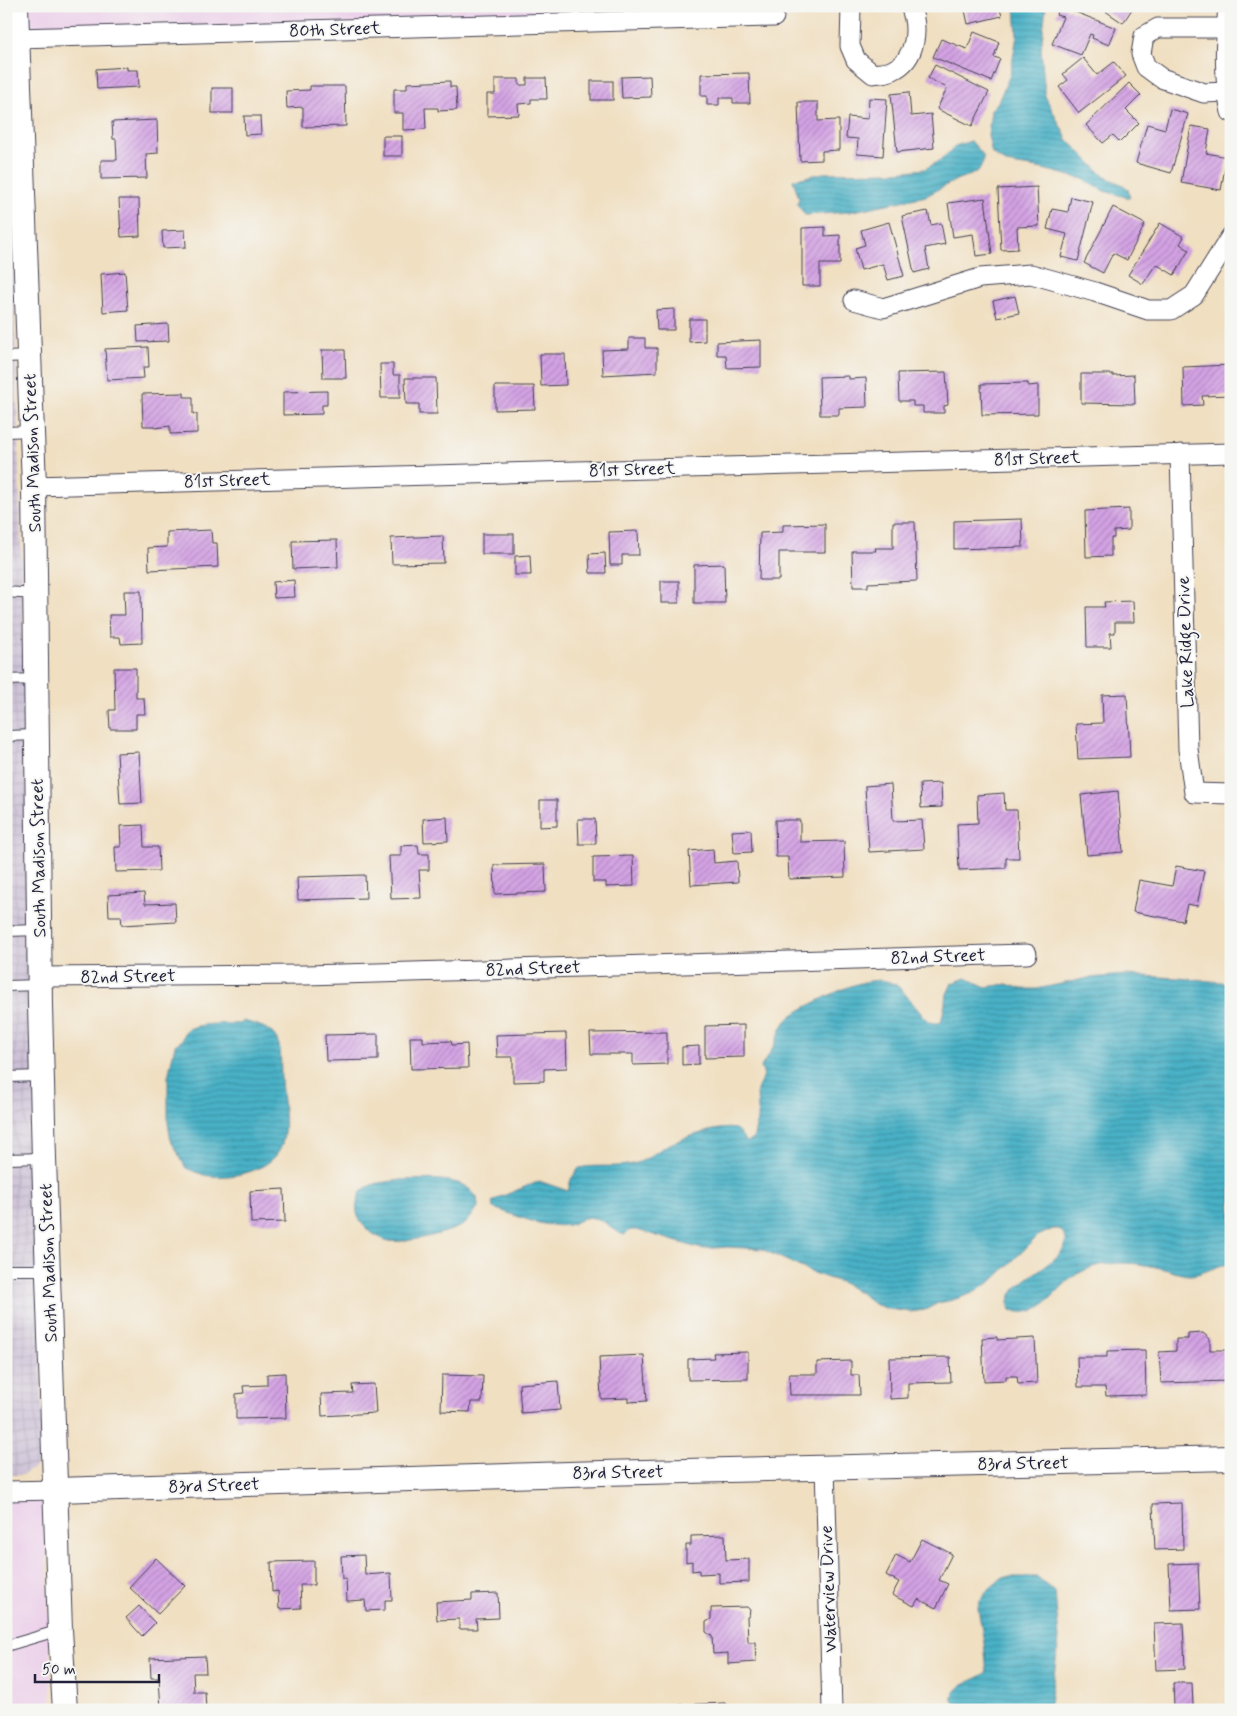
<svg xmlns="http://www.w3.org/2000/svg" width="1237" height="1716" viewBox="0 0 1237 1716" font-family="Mynerve,sans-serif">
<defs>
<pattern id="industrial-grid" width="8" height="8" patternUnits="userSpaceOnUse" patternTransform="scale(1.25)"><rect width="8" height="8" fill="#cbbfd5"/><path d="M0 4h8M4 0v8" fill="none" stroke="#aea4b8"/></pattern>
<pattern id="water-rules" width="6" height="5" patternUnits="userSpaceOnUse" patternTransform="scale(1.25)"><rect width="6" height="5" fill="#48b1c6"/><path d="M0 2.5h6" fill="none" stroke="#3c90a2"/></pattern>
<pattern id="building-hatch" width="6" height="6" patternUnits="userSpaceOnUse" patternTransform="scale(1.25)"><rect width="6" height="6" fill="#d4a3e4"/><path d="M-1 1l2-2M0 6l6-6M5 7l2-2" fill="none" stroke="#ac84ba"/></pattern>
</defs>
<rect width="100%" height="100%" fill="#f6f6f2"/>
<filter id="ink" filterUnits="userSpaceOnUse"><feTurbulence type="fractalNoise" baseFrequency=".02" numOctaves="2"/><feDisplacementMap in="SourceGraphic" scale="10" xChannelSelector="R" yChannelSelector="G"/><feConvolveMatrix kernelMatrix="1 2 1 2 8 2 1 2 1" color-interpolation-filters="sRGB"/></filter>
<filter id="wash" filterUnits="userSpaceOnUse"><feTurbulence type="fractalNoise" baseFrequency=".0096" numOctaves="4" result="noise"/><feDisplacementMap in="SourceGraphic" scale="20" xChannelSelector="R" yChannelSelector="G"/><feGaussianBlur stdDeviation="1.12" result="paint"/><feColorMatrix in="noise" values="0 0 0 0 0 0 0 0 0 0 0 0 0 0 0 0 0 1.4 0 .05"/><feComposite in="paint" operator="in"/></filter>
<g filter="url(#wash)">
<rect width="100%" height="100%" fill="#f0dfc1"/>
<!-- built -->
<g fill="#ecd1ea">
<polygon points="16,6 752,6 753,18 17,38"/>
<polygon points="45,1498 52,1710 6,1710 6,1499"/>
</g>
<!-- industrial -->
<polygon fill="url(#industrial-grid)" points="6,6 29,839 43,1454 34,1468 22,1475 6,1475"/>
<!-- water -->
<g fill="url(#water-rules)" stroke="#356a80">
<polygon points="1015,6 1046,6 1041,49 1045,96 1067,139 1105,177 1123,185 1128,189 1130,198 1104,191 1083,179 1043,169 1006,163 992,153 988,135 991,110 998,102 1010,75 1017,36"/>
<polygon points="971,141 983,155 983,162 980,169 971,175 958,179 926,196 848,212 805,215 797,204 799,198 793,180 823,173 896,172 925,169 942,159 955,146"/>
<path d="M1126,975L1178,978L1231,983V1264C1217,1264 1203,1275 1190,1275C1182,1275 1172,1271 1164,1269C1137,1262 1106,1259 1081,1272C1056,1284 1043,1322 1011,1310C996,1283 1070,1263 1066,1239C1065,1235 1062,1232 1060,1229H1053L1038,1236L992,1281L973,1293L953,1300L938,1303L925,1310L910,1312L889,1309L874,1304L862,1294L843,1283L813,1273L762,1249L727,1247L702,1249L637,1230H630L624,1235C613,1231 606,1220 594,1218C584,1216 581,1220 572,1224C567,1226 559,1226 553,1225C537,1225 510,1213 493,1208L492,1202L498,1198L539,1181L568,1191L571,1179L579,1168C598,1164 617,1169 636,1163C648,1160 655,1152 666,1146C677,1140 725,1123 737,1130C740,1133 744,1139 747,1142L753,1140L758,1118L757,1090L764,1075L761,1067C766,1059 771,1052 775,1044C779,1035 780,1028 787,1020C795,1012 806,1007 816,1002C836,992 874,971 896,985C906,992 924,1021 933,1023C936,1023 938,1023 941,1023L947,994L952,983L966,978L986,987L1007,984L1022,989H1037L1089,978Z"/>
<path d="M243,1021C254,1024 266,1026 274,1035C283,1045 280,1067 281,1080C282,1100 288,1124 282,1144C274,1172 228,1180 204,1175C198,1173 191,1170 186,1168L171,1141L168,1123V1077L175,1045L181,1041C182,1041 184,1034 184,1033C192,1022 227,1024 240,1024Z"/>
<path d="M400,1180C418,1180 449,1177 465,1186C469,1188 473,1193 477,1197L478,1207C474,1212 470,1219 466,1223C455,1232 403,1244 389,1241C371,1236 351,1220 358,1200C359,1196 360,1193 363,1190C372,1182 389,1182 400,1180Z"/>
<path d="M1003,1577H1036L1055,1592L1059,1639L1049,1710H962L951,1699C960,1680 973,1683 987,1672L984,1642L978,1608L979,1602L988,1590Z"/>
</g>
<g id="blocks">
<!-- building -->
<g fill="url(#building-hatch)">
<polygon points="964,6 999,6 1002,16 968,24"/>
<polygon points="1060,6 1116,28 1109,45 1092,38 1093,35 1090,34 1081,55 1052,44 1063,17 1056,15"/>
<polygon points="1098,6 1129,6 1132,9 1123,23"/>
<polygon points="974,32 999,42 994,57 1000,59 991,81 933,57 941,39 967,49"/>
<polygon points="1083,58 1097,75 1114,62 1126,76 1079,113 1059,87 1068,80 1063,74"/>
<polygon points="935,65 989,92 972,126 937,109 947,88 928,78"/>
<polygon points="127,67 127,70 138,70 139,87 97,89 96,69"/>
<polygon points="749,73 750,103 733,103 733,98 719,98 719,105 707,105 707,96 701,96 701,74"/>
<polygon points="650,76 651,97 622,98 621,77"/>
<polygon points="527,78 546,78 547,99 531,99 531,103 518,104 519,115 487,116 487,94 495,94 495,79 519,79 519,85 527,85"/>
<polygon points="450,81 450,87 456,87 457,110 438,111 438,108 425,108 426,129 403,130 403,113 394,113 394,89 407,89 407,83"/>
<rect x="591" y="81" width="22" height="19"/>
<polygon points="1129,83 1141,95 1126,110 1139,123 1120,142 1113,135 1103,143 1086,125"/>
<polygon points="310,86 345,86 346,126 303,127 303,107 287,108 286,91 310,90"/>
<rect x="212" y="88" width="21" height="25"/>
<polygon points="909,92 911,116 931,114 934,148 897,152 891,94"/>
<polygon points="869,98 887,99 883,156 857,154 858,139 846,138 848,117 868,119"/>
<polygon points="798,102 818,102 818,121 839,120 839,150 822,151 822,160 800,161"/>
<polygon points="1170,109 1188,114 1171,173 1136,163 1147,124 1165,129"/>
<polygon points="244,116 260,116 261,134 245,135"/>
<polygon points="157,120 158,153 146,154 147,178 101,179 101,160 117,160 116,139 113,139 112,122"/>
<polygon points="1191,126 1210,129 1206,153 1227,157 1221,190 1181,183"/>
<rect x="383" y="136" width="19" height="20"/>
<polygon points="1037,187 1039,226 1017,227 1018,249 1001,250 998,189"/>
<polygon points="1071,197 1093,202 1078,261 1061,257 1067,234 1047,229 1052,209 1068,212"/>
<polygon points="985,198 992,254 976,256 973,234 953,237 948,203"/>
<polygon points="119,199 139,199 140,236 121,237"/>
<polygon points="1113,207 1145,224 1127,260 1113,253 1103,273 1084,263"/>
<polygon points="928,211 931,225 941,223 945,244 925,248 929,269 914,273 902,216"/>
<polygon points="889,222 904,276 888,280 883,264 861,270 855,248 865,245 861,230"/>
<polygon points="1160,223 1184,237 1180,244 1189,250 1174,275 1156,264 1143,284 1128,275"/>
<polygon points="825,227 825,236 840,235 840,264 820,264 820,286 802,286 802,228"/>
<polygon points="185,230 186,247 163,248 162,231"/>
<polygon points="125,272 128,310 103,312 101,274"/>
<polygon points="1015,296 1019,313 997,318 993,301"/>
<polygon points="674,309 674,330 657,330 656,310"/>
<polygon points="689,319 705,319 705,341 689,342"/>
<polygon points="168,324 169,341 138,342 137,326"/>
<polygon points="629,338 645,338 645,348 657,348 657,372 603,375 602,350 629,349"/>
<polygon points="761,340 761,367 727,368 726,355 717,355 717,342"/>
<polygon points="148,347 149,367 143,367 144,378 107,380 105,349"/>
<polygon points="322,350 345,350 346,378 323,378"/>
<polygon points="540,354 565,354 566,385 541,386"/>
<polygon points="380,364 393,364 393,375 400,375 400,398 381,398"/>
<polygon points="1231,365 1231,395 1202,396 1203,405 1184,406 1183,367"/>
<polygon points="946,372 948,405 944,406 944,413 923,413 923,406 913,406 913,401 899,401 898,373"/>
<polygon points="1081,374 1113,374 1113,376 1134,375 1135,404 1081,403"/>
<polygon points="849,376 849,379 866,378 867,407 839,408 839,415 820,415 819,377"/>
<polygon points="405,378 436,378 437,414 419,414 419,404 406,404"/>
<polygon points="1028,383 1028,386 1038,385 1038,414 982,415 981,384"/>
<polygon points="495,386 534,386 535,409 495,410"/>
<polygon points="327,391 327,405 322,405 322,414 283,415 283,392"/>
<polygon points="184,393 184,397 193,397 193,414 197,414 197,433 170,434 170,426 154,428 154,426 143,426 142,394"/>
<polygon points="1231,504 1231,535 1229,535 1228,505"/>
<polygon points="1129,509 1129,530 1114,531 1114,538 1111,538 1111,556 1086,557 1085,511"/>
<polygon points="1022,519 1023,547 954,549 954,521"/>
<polygon points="893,522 915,522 917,581 868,583 868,587 853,587 852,551 876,551 875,548 893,548"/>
<polygon points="825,524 825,552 779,552 779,580 759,580 760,533 783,532 783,525"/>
<polygon points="211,530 212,543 217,543 218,567 149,570 148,548 167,547 167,532"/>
<polygon points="638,531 639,555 622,555 622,565 610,565 609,532"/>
<rect x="482" y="534" width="32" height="20"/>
<polygon points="443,536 444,563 392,564 391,538"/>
<polygon points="337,540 338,567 293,569 292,541"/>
<polygon points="605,553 606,573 590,573 589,554"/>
<polygon points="530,555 531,575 515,575 515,556"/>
<polygon points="724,564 725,603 694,603 694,565"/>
<polygon points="294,580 295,597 274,598 273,582"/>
<rect x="661" y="581" width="18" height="22"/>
<polygon points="124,591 141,591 142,643 121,644 120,637 110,637 109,615 125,615"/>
<polygon points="1133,601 1134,622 1115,622 1115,633 1110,633 1111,647 1087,647 1086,607 1105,607 1104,602"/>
<polygon points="114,668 136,668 136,698 144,698 145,714 136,714 136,729 110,729 109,710 115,710"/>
<polygon points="1127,694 1130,757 1078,759 1076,724 1103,723 1102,695"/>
<polygon points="139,752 142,803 120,804 117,753"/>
<polygon points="941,783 942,807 921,808 920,784"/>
<polygon points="891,784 893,821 922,820 924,849 869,852 865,786"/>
<polygon points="1118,791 1123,852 1087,855 1081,795"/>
<polygon points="1004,793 1005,810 1017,810 1019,858 1006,858 1006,868 959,870 957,824 978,823 977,795"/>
<polygon points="540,800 557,800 557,826 540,827"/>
<polygon points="447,817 448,841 424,842 423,819"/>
<polygon points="578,819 595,819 596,844 579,844"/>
<polygon points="775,820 800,820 800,842 844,841 845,877 789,879 788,857 776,857"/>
<polygon points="143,825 144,847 158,847 159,871 116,872 115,847 121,847 120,826"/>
<polygon points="751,830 752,852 734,853 732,831"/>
<polygon points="418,845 419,854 429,854 429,870 419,870 421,898 391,899 389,856 401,856 401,846"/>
<polygon points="713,849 714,863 737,861 738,882 691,885 689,851"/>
<polygon points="633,856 634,886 606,887 606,882 593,882 593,857"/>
<polygon points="545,864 546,892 495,894 494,865"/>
<polygon points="1176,866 1204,871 1197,906 1187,904 1183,921 1133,912 1139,880 1172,886"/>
<polygon points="365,875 366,898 298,900 297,877"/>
<polygon points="144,893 145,904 175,903 176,922 122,925 121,916 109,916 108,895"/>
<polygon points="744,1025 744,1057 705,1058 705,1026"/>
<polygon points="667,1032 667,1064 633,1065 633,1054 591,1054 590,1033"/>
<polygon points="566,1033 567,1068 544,1069 544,1081 513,1082 513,1057 497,1057 496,1035"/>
<polygon points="378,1034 378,1060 326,1061 325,1035"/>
<polygon points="410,1037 423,1037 423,1042 451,1041 452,1045 467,1044 468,1068 411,1069"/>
<polygon points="699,1046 699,1064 682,1065 682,1047"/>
<polygon points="284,1189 285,1222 251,1223 250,1191"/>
<polygon points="1203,1333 1210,1339 1210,1350 1228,1350 1229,1381 1161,1383 1159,1352 1176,1351 1176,1339 1188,1339 1188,1334"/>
<polygon points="997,1337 997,1340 1035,1338 1037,1383 1018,1384 1017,1376 1006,1376 1006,1380 984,1381 982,1338"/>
<polygon points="1145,1350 1146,1395 1106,1396 1105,1387 1078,1387 1077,1357 1107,1357 1107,1351"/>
<polygon points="748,1352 748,1379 688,1380 688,1359 714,1358 713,1353"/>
<polygon points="644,1355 647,1401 628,1402 628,1398 601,1399 599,1357"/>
<polygon points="950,1357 951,1382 908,1383 908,1398 890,1399 889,1358"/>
<polygon points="851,1361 851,1375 859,1375 860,1395 790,1395 789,1374 817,1374 817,1362"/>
<polygon points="285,1373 286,1418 236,1419 236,1394 244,1393 243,1386 267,1385 267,1374"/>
<polygon points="442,1375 483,1376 482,1402 471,1402 470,1412 441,1411"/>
<polygon points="558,1381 560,1410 521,1413 519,1384"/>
<polygon points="374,1384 376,1413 322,1416 321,1394 353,1393 352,1385"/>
<polygon points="1182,1503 1183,1549 1155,1550 1153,1504"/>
<polygon points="725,1535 726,1560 749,1559 749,1582 719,1583 719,1573 699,1574 699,1570 692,1571 692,1561 686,1562 686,1545 691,1545 691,1536"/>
<polygon points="922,1539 952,1554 939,1580 948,1584 936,1608 918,1599 914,1606 892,1595 899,1582 886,1575 896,1555 910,1562"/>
<polygon points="364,1555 365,1575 391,1573 392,1600 385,1600 385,1610 366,1611 365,1600 347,1601 346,1579 342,1579 341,1556"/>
<polygon points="156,1558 185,1586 158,1614 129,1587"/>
<polygon points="314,1561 314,1585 300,1585 301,1608 279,1609 278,1591 272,1592 271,1562"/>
<polygon points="1198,1563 1200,1609 1171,1610 1169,1564"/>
<polygon points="498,1593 499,1618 476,1619 477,1629 459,1629 459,1619 437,1620 436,1602 472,1600 472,1594"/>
<polygon points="139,1606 155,1623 142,1636 126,1618"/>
<polygon points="747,1607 750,1610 749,1616 747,1617 748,1642 755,1642 756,1662 728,1664 728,1653 713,1654 712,1636 706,1632 706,1622 711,1619 711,1608"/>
<polygon points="1183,1623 1185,1669 1156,1670 1154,1624"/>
<polygon points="205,1656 206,1673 193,1673 194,1692 205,1692 206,1710 161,1710 159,1678 151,1678 150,1658"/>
<polygon points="1173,1683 1192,1683 1193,1706 1203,1706 1203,1710 1154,1710 1154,1707 1174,1706"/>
<polygon points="725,1703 726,1710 680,1710 679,1705"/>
</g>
</g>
</g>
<g filter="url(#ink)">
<use href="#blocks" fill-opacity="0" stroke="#413e4f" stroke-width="1"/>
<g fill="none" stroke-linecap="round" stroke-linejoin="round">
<defs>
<g id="service">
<polyline points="6,223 23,223"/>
<polyline points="6,357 29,356"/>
<polyline points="6,432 32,431"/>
<polyline points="6,592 35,594"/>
<polyline points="6,680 36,679"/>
<polyline points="6,736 37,735"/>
<polyline points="6,931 39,930"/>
<polyline points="6,986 40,985"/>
<polyline points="6,1077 42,1076"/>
<polyline points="6,1159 44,1158"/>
<polyline points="6,1270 47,1270"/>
<polyline points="6,1646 60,1630"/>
</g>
<g id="minor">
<path d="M851,6L850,46L856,60L873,74C879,73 888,73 893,70C917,59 919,27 910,6"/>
<path d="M1228,6C1225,41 1223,78 1231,112"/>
<polyline points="1226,28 1158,28 1144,36 1141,54 1146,67 1161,78 1204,93 1226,92"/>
<polyline points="17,38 774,17"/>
<polyline points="854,300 883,308 980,278 1031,274 1095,292 1148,310 1171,310 1194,295 1231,236"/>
<polyline points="1180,454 1188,749 1194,793 1231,794"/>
<polyline points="34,486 1231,453"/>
<polyline points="40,977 306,975 1027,954"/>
<polyline points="825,1467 832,1710"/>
<polyline points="6,1491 57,1490"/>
</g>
<g id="tertiary">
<polyline points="16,6 34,486 40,1006 44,1158 60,1630 65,1710"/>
<polyline points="57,1490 602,1473 1231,1458"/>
</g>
</defs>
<!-- service casing -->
<use href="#service" stroke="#413e4f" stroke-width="12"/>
<!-- minor casing -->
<use href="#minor" stroke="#413e4f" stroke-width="21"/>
<!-- tertiary casing -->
<use href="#tertiary" stroke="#413e4f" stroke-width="26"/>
<!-- service -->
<use href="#service" stroke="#fff" stroke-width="10"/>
<!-- minor -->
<use href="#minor" stroke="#fff" stroke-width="19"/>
<!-- tertiary -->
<use href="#tertiary" stroke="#fff" stroke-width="24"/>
</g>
</g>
<g text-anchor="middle" stroke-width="4" stroke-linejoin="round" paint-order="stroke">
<!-- street labels -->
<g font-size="18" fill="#22223b" stroke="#f6f6f2">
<text transform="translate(335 29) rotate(-2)" y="6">80th Street</text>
<text transform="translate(32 453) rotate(-92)" y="6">South Madison Street</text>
<text transform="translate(1037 458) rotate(-2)" y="6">81st Street</text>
<text transform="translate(632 469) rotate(-2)" y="6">81st Street</text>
<text transform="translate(227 480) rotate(-2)" y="6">81st Street</text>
<text transform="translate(1185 642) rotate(-92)" y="6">Lake Ridge Drive</text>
<text transform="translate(38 858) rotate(-91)" y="6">South Madison Street</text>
<text transform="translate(938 956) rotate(-2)" y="6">82nd Street</text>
<text transform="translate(533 968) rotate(-2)" y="6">82nd Street</text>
<text transform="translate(128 976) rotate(-1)" y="6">82nd Street</text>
<text transform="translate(48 1263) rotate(-92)" y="6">South Madison Street</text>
<text transform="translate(1023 1463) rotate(-1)" y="6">83rd Street</text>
<text transform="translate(618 1472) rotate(-1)" y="6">83rd Street</text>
<text transform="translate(214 1485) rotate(-2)" y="6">83rd Street</text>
<text transform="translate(828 1589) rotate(-92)" y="6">Waterview Drive</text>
</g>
</g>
<!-- margin -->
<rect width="1237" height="1716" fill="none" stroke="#f6f6f2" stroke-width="25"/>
<!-- scale -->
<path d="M35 1674v8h124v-8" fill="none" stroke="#22223b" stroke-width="2.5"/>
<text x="42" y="1674" font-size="15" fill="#22223b" stroke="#f6f6f2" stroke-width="4" paint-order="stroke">50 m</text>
</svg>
